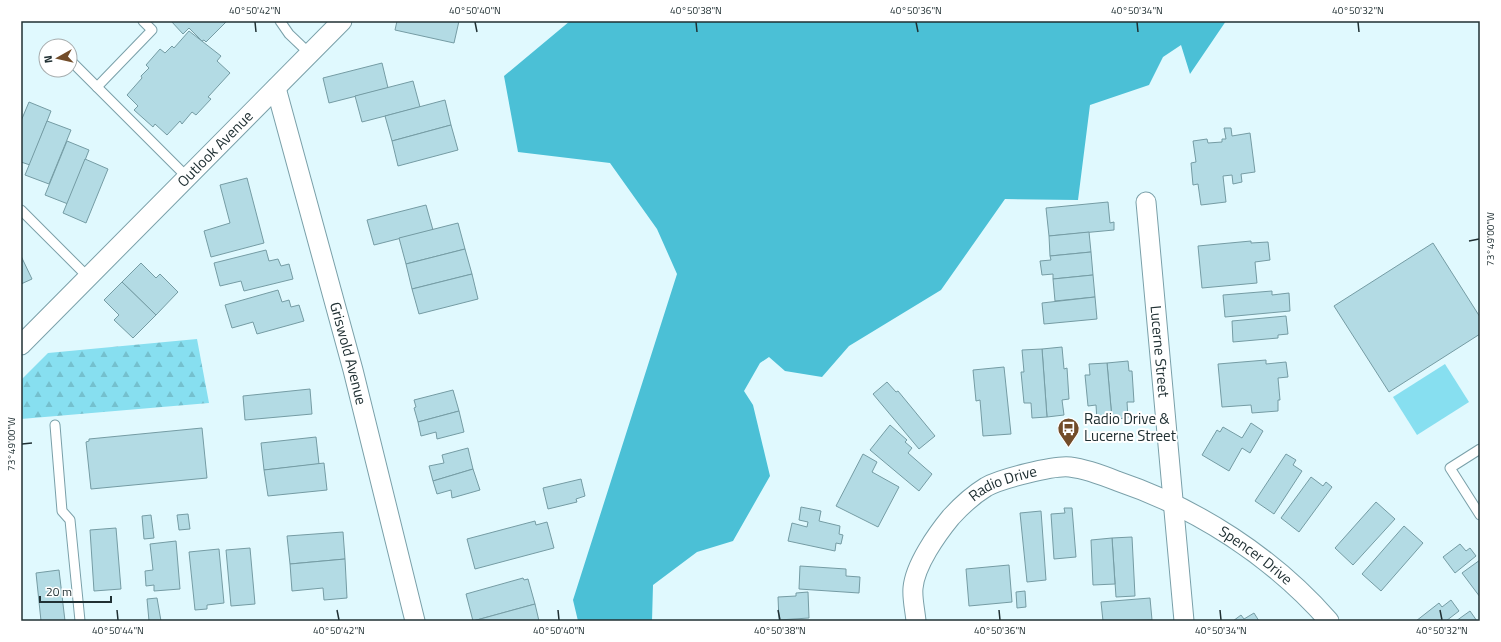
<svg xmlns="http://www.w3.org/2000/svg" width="1501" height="642" viewBox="0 0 1501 642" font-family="'Titillium Web',sans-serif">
<defs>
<pattern id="forest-firs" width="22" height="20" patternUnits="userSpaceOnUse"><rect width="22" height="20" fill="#87dff0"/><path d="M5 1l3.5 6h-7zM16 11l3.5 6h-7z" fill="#74c0ce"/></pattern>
</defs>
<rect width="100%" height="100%" fill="#e0f9fe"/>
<!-- forest -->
<polygon fill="url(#forest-firs)" points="197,339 209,403 21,419 21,380 48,353"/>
<!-- park -->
<polygon fill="#87dff0" points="1445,364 1469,402 1417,435 1393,397"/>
<!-- water -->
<polygon fill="#4bc0d6" points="570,21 1226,21 1190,74 1181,45 1163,57 1149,85 1090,105 1078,200 1005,199 941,290 849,346 822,377 785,371 769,357 760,363 744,391 753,405 770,476 733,541 697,552 653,585 652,621 578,621 573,600 677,274 657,229 610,163 518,152 504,76"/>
<!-- building -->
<g fill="#b3dbe4" stroke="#759ca4">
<polygon points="171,21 227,21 206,42 204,40 202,41 189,28 183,34"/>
<polygon points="397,21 459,21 454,43 395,30"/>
<polygon points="189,31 221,56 217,61 230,73 208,97 211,99 196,115 192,112 182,124 180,121 167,135 155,124 153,127 134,110 138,106 127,95 142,78 141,76 149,68 146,65 160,49 165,53 172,46 174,48"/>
<polygon points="382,63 388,88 329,103 323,78"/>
<polygon points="413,81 420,107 362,122 355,96"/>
<polygon points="445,100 451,125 392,141 385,116"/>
<polygon points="29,102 51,111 30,165 21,162 21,121"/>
<polygon points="47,121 71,130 49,184 25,175"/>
<polygon points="451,125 458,150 398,166 392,141"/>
<polygon points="1224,128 1231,128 1232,136 1250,133 1255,172 1241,174 1242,182 1233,184 1232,175 1223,176 1226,202 1201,205 1198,184 1193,185 1191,163 1196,162 1193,141 1207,139 1208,143 1222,142 1222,139 1226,139"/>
<polygon points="67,141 89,150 68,204 45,195"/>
<polygon points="85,159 108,169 86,223 63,213"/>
<polygon points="247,178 264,243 211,257 204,231 230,223 220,185"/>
<polygon points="1108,202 1110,223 1114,222 1114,230 1049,236 1046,208"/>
<polygon points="426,205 433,230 374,245 367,220"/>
<polygon points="458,223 465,249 406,264 399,238"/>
<polygon points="1089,232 1091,252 1050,256 1049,236"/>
<polygon points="1251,241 1251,243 1268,242 1270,260 1255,262 1257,283 1202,288 1198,246"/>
<polygon points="1433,243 1480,317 1480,334 1389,392 1334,306"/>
<polygon points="465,249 472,274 412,289 406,264"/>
<polygon points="266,250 269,261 278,259 281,266 289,264 293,279 244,291 241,281 220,286 214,263"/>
<polygon points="1091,252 1093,275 1053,279 1053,274 1042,275 1040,261 1051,260 1050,256"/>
<polygon points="21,256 32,279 21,284"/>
<polygon points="141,263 156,278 160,274 178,292 156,315 122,282"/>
<polygon points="472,274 478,299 419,314 412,289"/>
<polygon points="1093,275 1095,297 1055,301 1053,279"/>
<polygon points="122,282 156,315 133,338 114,320 119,315 104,300"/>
<polygon points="278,290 282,302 289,300 291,307 299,305 304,321 257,334 253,322 232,328 225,305"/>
<polygon points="1272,291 1272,295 1289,293 1290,311 1225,317 1223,295"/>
<polygon points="1095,297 1097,319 1044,324 1042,303"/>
<polygon points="1286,316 1288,334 1278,335 1278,338 1233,342 1232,321"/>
<polygon points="1062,347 1064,369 1067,368 1069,399 1062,400 1064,415 1047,417 1042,349"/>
<polygon points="1042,349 1047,417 1032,418 1031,403 1024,403 1021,372 1024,372 1022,350"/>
<polygon points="1266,360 1266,364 1286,362 1288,377 1278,378 1280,400 1278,400 1278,411 1252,413 1251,405 1222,407 1218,364"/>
<polygon points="1128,361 1129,371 1132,371 1134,402 1127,402 1128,418 1112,419 1107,363"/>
<polygon points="1107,363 1112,419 1097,421 1096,405 1088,406 1085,375 1090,375 1089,364"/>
<polygon points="1004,367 1011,434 983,436 980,400 976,401 973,370"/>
<polygon points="887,382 896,392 898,391 935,436 919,449 873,394"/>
<polygon points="310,389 312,414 245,420 243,396"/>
<polygon points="453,390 459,411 418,422 414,408 416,407 414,400"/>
<polygon points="459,411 464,432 437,439 436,432 421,436 418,422"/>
<polygon points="1251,423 1263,431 1250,453 1242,448 1229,471 1202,455 1217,430 1220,432 1223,427 1242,438"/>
<polygon points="890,425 907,440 905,442 912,448 908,453 932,474 919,491 870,450"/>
<polygon points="202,428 207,478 91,489 86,442 89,441 89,439"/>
<polygon points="316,437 319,464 264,470 261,443"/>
<polygon points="468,448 473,469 433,481 429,466 444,463 442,455"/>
<polygon points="863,454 877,462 872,472 899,487 878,527 836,506"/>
<polygon points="1286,454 1296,460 1293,465 1302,471 1274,514 1255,501"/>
<polygon points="324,463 327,490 268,496 264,470"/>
<polygon points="473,469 480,490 452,498 451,490 437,494 433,481"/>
<polygon points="1311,477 1323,486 1326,482 1332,487 1299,532 1281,518"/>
<polygon points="581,479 585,496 576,499 577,502 548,509 543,488"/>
<polygon points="1376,502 1395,519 1353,565 1335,548"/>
<polygon points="801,507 821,511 819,521 840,526 839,534 843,535 841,544 836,543 835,551 788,541 792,523 807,527 808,522 799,520"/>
<polygon points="1064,508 1072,508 1076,557 1054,559 1051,514 1065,513"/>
<polygon points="1041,511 1046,580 1027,582 1020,513"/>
<polygon points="188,514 190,529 179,530 177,515"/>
<polygon points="151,515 154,538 144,539 142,516"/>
<polygon points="535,521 536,525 547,522 554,548 475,569 467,539"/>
<polygon points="1404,526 1423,543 1381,591 1362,574"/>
<polygon points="116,528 121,589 94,591 90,530"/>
<polygon points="343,532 345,559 290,564 287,536"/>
<polygon points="1132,537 1135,596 1116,597 1112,538"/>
<polygon points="1112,538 1115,584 1093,585 1091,540"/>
<polygon points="176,541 180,589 154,591 154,585 146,586 145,571 153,570 150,544"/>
<polygon points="1460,544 1466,551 1470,548 1476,556 1455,573 1443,557"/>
<polygon points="250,548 255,604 231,606 226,550"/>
<polygon points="219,549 224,603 207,605 207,609 195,610 189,552"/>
<polygon points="345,559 347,598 324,600 323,588 292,591 290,564"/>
<polygon points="1480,560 1480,597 1462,573"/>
<polygon points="1009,565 1012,602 969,606 966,569"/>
<polygon points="800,566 846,569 846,576 860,577 859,593 799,589"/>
<polygon points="59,570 65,621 41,621 36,573"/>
<polygon points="523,578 524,580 528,579 535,604 473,621 466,594"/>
<polygon points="1025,591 1026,607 1017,608 1016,592"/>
<polygon points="808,592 809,618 779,620 778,597 796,596 796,593"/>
<polygon points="157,598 161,621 149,621 147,599"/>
<polygon points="1150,598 1152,620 1103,621 1101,602"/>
<polygon points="1451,600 1459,611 1446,621 1416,621 1439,603 1442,607"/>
<polygon points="535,604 539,621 473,621"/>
<polygon points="1470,611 1477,621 1456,621"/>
<polygon points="1254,613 1259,621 1233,621 1241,615 1244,619"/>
</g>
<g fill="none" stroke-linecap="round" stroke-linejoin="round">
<defs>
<g id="service">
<polyline points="280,21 289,34 310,54"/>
<polyline points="70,60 187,177"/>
<polyline points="97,87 152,30 143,21"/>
<polyline points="21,210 88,277"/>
<polyline points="55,425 62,511 70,520 80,621"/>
<polyline points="1480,449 1450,468 1480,515"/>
</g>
<g id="minor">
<path id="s1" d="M276,88L353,370L415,621"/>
<path id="s2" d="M1146,202L1184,621"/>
<path id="s3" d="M21,345L342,21"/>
<path id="s4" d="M916,621C915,610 912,598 913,588C915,565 937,534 951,517C961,506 973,495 986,487C1000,479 1054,465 1070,467C1086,469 1102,475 1117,481C1197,508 1273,557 1329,621"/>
</g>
</defs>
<!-- service casing -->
<use href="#service" stroke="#7aa0a9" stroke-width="11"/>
<!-- minor casing -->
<use href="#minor" stroke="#7aa0a9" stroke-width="21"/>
<!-- service -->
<use href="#service" stroke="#fff" stroke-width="9"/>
<!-- minor -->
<use href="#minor" stroke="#fff" stroke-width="19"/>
</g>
<!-- ticks -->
<path fill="none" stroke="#203033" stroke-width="1.5" d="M255,22L256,32M475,22L477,32M696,22L697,32M916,22L918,32M1137,22L1138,32M1358,22L1359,32M1469,241L1479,239M22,444L32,443M117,610L118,620M337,610L339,620M558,610L559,620M778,610L780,620M999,610L1000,620M1220,610L1221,620M1440,610L1442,620"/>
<!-- icons -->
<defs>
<symbol id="bus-pin" viewBox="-11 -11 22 30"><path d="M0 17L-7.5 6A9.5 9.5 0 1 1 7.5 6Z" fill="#724c29" stroke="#fff"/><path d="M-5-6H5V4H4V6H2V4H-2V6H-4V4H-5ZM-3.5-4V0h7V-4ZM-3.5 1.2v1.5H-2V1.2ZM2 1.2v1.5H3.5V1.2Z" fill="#fff"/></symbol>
</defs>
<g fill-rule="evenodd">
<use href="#bus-pin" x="1056" y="416" width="25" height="34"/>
</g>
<g text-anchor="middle" stroke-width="4" stroke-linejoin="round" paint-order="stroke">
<!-- street labels -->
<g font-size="15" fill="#203033" stroke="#fff">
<text dy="5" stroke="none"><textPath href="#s3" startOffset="276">Outlook Avenue</textPath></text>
<text dy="5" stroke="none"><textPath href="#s2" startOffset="150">Lucerne Street</textPath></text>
<text dy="5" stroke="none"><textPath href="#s1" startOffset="275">Griswold Avenue</textPath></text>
<text dy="5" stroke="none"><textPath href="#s4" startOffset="178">Radio Drive</textPath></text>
<text dy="5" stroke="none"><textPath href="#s4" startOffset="455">Spencer Drive</textPath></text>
</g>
<!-- poi labels -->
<g font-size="15" fill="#203033" stroke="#fff" text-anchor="start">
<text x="1084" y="424">Radio Drive &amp;<tspan x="1084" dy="17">Lucerne Street</tspan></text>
</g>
</g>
<!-- border -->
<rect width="1501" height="642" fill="none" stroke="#ffffff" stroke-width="44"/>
<!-- north arrow -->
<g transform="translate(58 58) rotate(262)"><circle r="19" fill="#ffffff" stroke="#a6acad"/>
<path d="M0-3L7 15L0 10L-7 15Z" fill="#724c29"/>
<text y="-6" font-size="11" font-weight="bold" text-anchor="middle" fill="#203033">N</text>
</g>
<!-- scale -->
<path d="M40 596v6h71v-6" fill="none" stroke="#203033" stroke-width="2"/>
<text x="46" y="596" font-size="12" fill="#203033" stroke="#ffffff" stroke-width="3" paint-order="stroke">20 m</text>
<rect x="22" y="22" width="1457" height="598" fill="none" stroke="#203033" stroke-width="1.5"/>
<g font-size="10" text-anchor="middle" fill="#203033">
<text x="255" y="14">40°50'42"N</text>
<text x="475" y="14">40°50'40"N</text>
<text x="696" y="14">40°50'38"N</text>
<text x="916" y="14">40°50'36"N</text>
<text x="1137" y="14">40°50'34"N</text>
<text x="1358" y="14">40°50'32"N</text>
<text transform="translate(1490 239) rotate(-90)" y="4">73°49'00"W</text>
<text transform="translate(11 444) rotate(-90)" y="4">73°49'00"W</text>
<text x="118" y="634">40°50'44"N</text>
<text x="339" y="634">40°50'42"N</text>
<text x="559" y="634">40°50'40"N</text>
<text x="780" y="634">40°50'38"N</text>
<text x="1000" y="634">40°50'36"N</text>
<text x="1221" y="634">40°50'34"N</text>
<text x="1442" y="634">40°50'32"N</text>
</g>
</svg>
